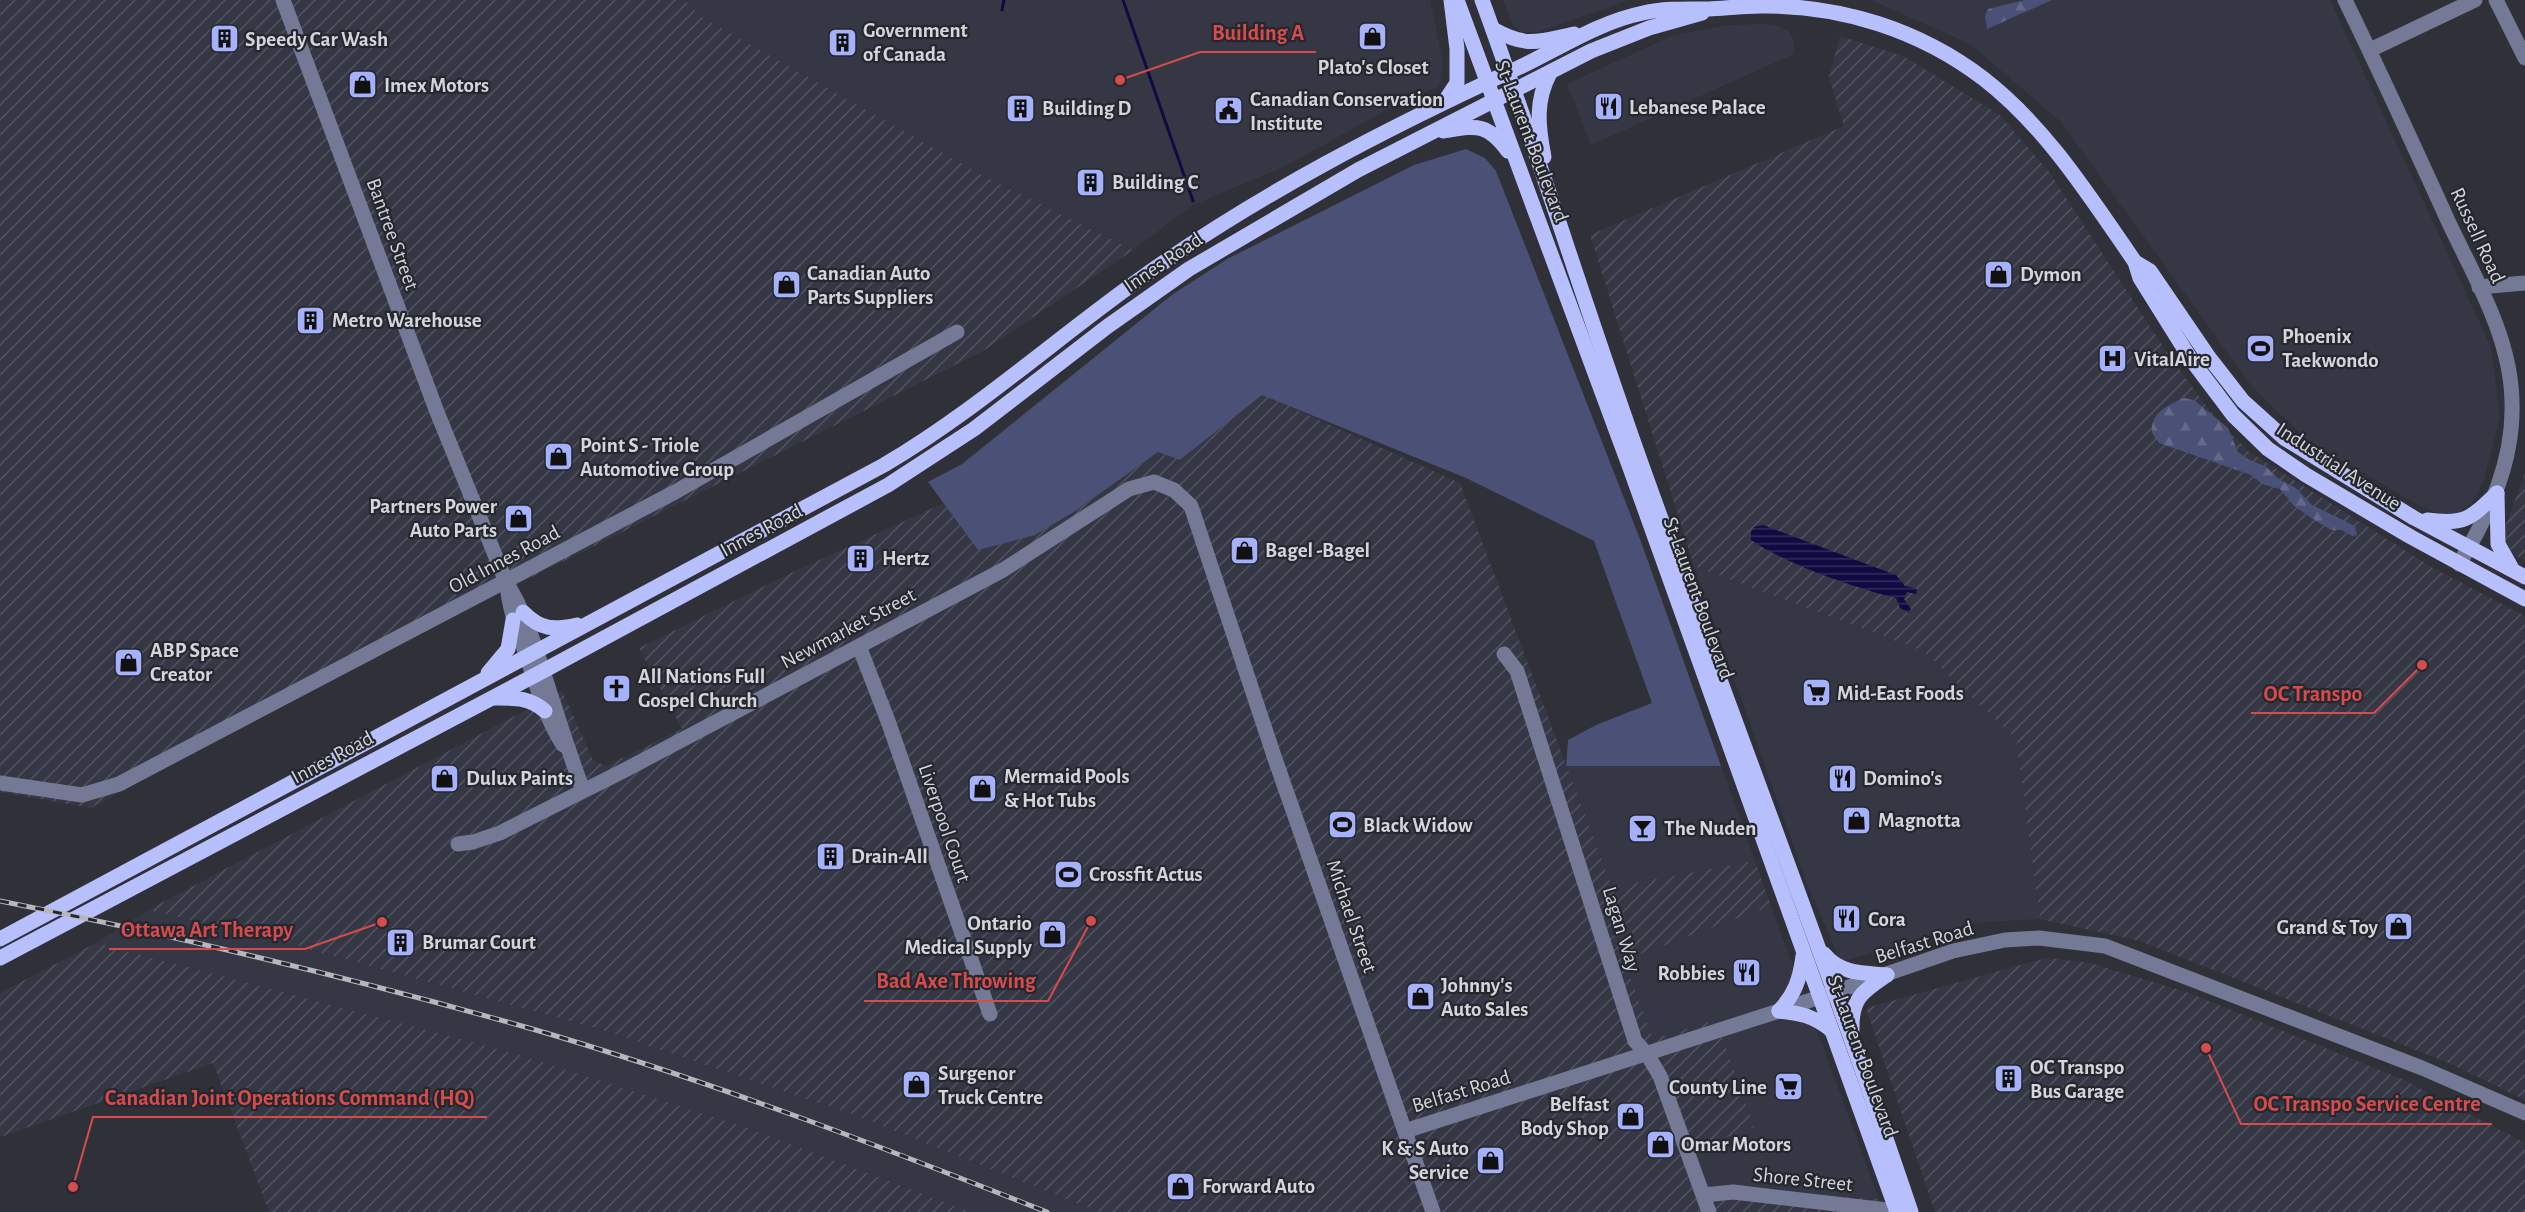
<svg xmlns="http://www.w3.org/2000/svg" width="2525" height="1212" viewBox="0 0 2525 1212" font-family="'Alegreya Sans',sans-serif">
<defs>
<pattern id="industrial-furrows" width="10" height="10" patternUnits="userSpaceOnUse" patternTransform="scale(1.5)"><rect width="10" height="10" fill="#353745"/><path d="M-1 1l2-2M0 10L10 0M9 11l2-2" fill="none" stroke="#51535f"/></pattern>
<pattern id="forest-firs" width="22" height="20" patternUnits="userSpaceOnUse" patternTransform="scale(1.5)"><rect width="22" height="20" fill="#4b5076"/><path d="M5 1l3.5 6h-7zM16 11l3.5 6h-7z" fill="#646889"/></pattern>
<pattern id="water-rules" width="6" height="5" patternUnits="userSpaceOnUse" patternTransform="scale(1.5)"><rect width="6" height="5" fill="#100a42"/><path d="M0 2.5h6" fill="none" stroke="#322d5d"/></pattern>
</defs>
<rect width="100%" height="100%" fill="#2f3038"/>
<!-- built -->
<g fill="#353745">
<polygon points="684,0 1430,0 1443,62 1439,87 1404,100 1286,166 1193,205 1133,250 984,176 703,18"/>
<polygon points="1503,0 1629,0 1538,32 1521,32 1512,23"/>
<polygon points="1871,0 2330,0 2491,347 2500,417 2484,479 2473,501 2458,515 2440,514 2420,506 2307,440 2253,388 2061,122 1970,44"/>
<polygon points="1764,24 1776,25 1789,31 1794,40 1794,54 1591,145 1567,84 1674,35 1728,25"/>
<polygon points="1694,566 1923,651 2016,739 2040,919 1972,923 1841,962 1807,884"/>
<polygon points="1566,766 1721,766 1755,861 1612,887"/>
<polygon points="1771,906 1879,1199 1706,1186 1694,1149 1723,1042 1716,1020 1653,1039 1624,960"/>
<polygon points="148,910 268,938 599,1029 857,1116 1099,1212 971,1212 748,1128 514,1053 96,943"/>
</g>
<!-- industrial -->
<g fill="url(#industrial-furrows)">
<polygon points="0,0 684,0 703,18 984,176 1133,250 983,351 365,661 91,808 0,792"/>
<polygon points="1840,36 1903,56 2000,115 2050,173 2164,348 2206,406 2248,451 2433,568 2525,616 2525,1100 2451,1064 2140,941 2040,919 2016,739 1923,651 1694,566 1590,235 1844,126 1829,77"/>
<polygon points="1261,394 1460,483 1612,887 1755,861 1771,906 1624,960 1653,1039 1716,1020 1754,1127 1694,1149 1706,1186 1879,1199 1883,1212 1099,1212 857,1116 599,1029 268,938 148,910 562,691 593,760 606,766 682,729 639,648 791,573 944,503 978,550 1077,510 1158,452 1181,460"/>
<polygon points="2525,473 2525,561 2513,554 2502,535"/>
<polygon points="96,943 514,1053 748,1128 971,1212 269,1212 213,1063 0,1137 0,993"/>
<polygon points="2046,958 2091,963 2189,993 2402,1079 2525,1143 2525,1212 1935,1212 1866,1008"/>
</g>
<!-- grass -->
<polygon fill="#4b5076" points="1466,149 1485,158 1496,171 1640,539 1721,766 1566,766 1568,740 1596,725 1652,703 1594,541 1466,478 1262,395 1180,460 1158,452 1077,510 1035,535 978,550 928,482 962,464 1173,294 1229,258 1414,165"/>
<!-- forest -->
<g fill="url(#forest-firs)">
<polygon points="2025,0 2052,0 1987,29 1985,16 1988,9"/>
<path d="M2184,398L2194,400L2228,428L2238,452L2249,460L2265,466L2280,480L2296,488L2312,505L2355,526L2357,535L2352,536L2342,530H2331L2313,519L2294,506L2280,489L2262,484L2251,475L2159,443L2152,433C2150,413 2168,405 2184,398Z"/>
</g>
<!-- water -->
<path fill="url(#water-rules)" d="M1763,525L1896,575L1905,586L1917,589L1916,594L1907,592L1904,599L1911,609L1909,613L1900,608L1896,598C1852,587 1788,565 1751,540V532L1754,527Z"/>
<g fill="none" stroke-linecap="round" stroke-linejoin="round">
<!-- stream -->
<g stroke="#100a42" stroke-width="3">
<polyline points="1123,0 1193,201"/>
<polyline points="1002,10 1004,0"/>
</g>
<!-- minor -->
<g stroke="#747996" stroke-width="15">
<path d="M283,0L437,412L506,582C524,610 533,640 543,671C556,711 568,751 583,790"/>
<path d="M2345,0C2381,74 2415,148 2449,223C2476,280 2511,338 2512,402C2514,461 2489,515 2459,564"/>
<polyline points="2496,0 2525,58"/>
<polyline points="2370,50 2475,0"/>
<polyline points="2479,287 2525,283"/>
<path d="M507,584C509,610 518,631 526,655C537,686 545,717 563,745"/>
<polyline points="859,646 888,721 990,1014"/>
<polyline points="1504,654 1517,671 1635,1041 1647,1054 1660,1076 1709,1212"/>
<polyline points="0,783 82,795 119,784 675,492 957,332"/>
<polyline points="458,844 473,842 500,833 625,770 1003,570 1129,489 1154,482 1174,490 1191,506 1274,756 1433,1212"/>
<polyline points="1405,1131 1779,1011 1953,951 2005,940 2039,938 2105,946 2422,1068 2525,1113"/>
<polyline points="1704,1195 1733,1192 1896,1211"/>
</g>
<!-- major -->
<g stroke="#b7c0fc" stroke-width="15">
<polyline points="1457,0 1630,468 1897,1212"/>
<path d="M1482,0C1540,158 1589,319 1646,477C1734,722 1828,965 1911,1212"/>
<path d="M1493,29C1527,48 1537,42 1574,34"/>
<polyline points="1447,98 1457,83 1457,49 1451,0"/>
<path d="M1443,131C1476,126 1487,122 1508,151"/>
<path d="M1544,157C1538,126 1535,101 1550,73"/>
<polyline points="2135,262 2150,271 2208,356 2243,401 2284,438 2414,518 2525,577"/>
<polyline points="2497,493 2498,544 2511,567"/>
<path d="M2427,520C2465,525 2470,519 2497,493"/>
<path d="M523,612C541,630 553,630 577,625"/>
<polyline points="488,673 508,649 513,620"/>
<path d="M494,698C514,698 530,697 545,711"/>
<path d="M0,939L884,465C974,412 1052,342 1137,281C1257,195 1387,128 1520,67C1560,48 1599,22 1643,13C1665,8 1687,9 1709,9C1727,8 1744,6 1761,6C1841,5 1920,30 1984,79C2047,128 2090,197 2135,262L2140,278L2190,358L2233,415L2268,449L2306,475L2411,537L2525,599"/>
<path d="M1824,954C1840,974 1863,973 1887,975"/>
<polyline points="0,958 543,671 888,485 974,429 1108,326 1189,269 1358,170 1591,51 1649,28 1702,13"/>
<path d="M1779,1011C1795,994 1800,979 1803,956"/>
<path d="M1779,1011C1800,1013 1814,1016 1831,1030"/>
<path d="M1852,1031C1851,998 1862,992 1887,975"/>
</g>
<defs>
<path id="rail" d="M0,901C178,936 355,979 529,1028C705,1079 877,1145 1047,1212"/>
</defs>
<!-- rail casing -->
<use href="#rail" stroke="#b6b7bd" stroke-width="5"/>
<!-- rail -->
<use href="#rail" stroke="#25272e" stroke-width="3" stroke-dasharray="9" stroke-linecap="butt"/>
</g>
<!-- icons -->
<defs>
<symbol id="shop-square" viewBox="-11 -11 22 22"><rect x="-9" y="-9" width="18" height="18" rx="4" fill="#a6b1fc" stroke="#25272e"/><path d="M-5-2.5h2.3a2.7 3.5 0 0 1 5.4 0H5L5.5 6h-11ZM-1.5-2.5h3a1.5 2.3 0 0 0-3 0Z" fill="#111"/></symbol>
<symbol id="building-square" viewBox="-11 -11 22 22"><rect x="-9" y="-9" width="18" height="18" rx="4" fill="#a6b1fc" stroke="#25272e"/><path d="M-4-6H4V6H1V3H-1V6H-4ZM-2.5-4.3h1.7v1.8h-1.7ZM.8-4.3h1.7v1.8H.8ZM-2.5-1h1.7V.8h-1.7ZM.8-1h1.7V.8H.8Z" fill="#111"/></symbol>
<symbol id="restaurant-square" viewBox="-11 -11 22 22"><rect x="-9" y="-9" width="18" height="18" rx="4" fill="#a6b1fc" stroke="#25272e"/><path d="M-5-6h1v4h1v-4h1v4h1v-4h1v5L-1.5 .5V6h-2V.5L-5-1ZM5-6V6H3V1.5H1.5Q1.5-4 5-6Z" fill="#111"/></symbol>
<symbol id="civic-square" viewBox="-11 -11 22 22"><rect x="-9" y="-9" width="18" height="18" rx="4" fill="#a6b1fc" stroke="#25272e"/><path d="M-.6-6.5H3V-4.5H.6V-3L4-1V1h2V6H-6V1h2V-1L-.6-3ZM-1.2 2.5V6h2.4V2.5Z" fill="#111"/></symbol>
<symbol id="stadium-square" viewBox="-11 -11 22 22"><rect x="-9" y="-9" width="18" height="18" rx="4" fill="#a6b1fc" stroke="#25272e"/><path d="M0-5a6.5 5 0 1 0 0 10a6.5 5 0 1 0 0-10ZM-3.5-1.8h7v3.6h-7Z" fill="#111"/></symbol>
<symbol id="hospital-square" viewBox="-11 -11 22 22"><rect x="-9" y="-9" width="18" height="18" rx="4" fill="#a6b1fc" stroke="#25272e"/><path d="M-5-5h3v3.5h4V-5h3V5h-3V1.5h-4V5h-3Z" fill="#111"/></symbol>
<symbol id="church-square" viewBox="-11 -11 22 22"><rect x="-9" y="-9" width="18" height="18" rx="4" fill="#a6b1fc" stroke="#25272e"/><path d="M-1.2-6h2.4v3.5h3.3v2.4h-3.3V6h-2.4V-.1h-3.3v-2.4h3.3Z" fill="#111"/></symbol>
<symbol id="supermarket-square" viewBox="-11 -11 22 22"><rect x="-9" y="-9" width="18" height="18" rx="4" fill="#a6b1fc" stroke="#25272e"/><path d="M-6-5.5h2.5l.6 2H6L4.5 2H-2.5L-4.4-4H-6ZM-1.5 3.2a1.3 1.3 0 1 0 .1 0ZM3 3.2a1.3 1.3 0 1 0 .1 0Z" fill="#111"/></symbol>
<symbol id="bar-square" viewBox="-11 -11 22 22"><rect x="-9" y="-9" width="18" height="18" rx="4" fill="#a6b1fc" stroke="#25272e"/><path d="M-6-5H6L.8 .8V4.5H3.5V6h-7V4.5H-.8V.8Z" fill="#111"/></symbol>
</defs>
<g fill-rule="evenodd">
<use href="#shop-square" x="1356" y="20" width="33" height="33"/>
<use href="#building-square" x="208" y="22" width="33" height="33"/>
<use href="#building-square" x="826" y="26" width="33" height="33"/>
<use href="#shop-square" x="346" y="68" width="33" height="33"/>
<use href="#restaurant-square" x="1592" y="90" width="33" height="33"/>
<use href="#building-square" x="1004" y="92" width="33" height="33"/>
<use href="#civic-square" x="1212" y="94" width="33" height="33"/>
<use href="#building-square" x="1074" y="166" width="33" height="33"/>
<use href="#shop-square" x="1982" y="258" width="33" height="33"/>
<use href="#shop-square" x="770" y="268" width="33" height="33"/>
<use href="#building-square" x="294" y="304" width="33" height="33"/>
<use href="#stadium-square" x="2244" y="332" width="33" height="33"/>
<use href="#hospital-square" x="2096" y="342" width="33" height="33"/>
<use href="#shop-square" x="542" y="440" width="33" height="33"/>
<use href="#shop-square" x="502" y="502" width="33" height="33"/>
<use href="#shop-square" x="1228" y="534" width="33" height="33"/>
<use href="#building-square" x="844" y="542" width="33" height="33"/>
<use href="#shop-square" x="112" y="646" width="33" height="33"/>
<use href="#church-square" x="600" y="672" width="33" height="33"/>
<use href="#supermarket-square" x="1800" y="676" width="33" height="33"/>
<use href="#shop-square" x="428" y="762" width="33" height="33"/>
<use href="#restaurant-square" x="1826" y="762" width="33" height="33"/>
<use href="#shop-square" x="966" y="772" width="33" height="33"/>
<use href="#shop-square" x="1840" y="804" width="33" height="33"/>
<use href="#stadium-square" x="1326" y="808" width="33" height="33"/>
<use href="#bar-square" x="1626" y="812" width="33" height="33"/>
<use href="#building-square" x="814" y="840" width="33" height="33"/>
<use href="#stadium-square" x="1052" y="858" width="33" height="33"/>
<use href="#restaurant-square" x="1830" y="902" width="33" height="33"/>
<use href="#shop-square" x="2382" y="910" width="33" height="33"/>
<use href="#shop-square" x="1036" y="918" width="33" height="33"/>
<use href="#building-square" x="384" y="926" width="33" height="33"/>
<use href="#restaurant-square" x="1730" y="956" width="33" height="33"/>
<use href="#shop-square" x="1404" y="980" width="33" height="33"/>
<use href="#building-square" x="1992" y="1062" width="33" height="33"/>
<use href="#shop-square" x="900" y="1068" width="33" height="33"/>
<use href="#supermarket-square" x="1772" y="1070" width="33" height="33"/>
<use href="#shop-square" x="1614" y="1100" width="33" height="33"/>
<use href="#shop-square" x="1644" y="1128" width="33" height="33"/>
<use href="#shop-square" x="1474" y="1144" width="33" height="33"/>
<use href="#shop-square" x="1164" y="1170" width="33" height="33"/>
</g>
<g text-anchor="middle" stroke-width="4.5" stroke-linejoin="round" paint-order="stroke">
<!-- poi labels -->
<g font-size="21" font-weight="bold" fill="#d4d5da" stroke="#25272e" text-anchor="start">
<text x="863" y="37">Government<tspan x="863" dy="24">of Canada</tspan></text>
<text x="245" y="46">Speedy Car Wash</text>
<text x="1373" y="74" text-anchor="middle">Plato's Closet</text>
<text x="384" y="92">Imex Motors</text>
<text x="1250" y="106">Canadian Conservation<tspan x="1250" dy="24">Institute</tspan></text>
<text x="1629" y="114">Lebanese Palace</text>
<text x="1042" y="115">Building D</text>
<text x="1112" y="189">Building C</text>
<text x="807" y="280">Canadian Auto<tspan x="807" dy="24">Parts Suppliers</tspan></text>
<text x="2020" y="281">Dymon</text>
<text x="332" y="327">Metro Warehouse</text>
<text x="2282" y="343">Phoenix<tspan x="2282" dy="24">Taekwondo</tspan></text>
<text x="2134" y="366">VitalAire</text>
<text x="580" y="452">Point S - Triole<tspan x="580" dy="24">Automotive Group</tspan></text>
<text x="497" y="513" text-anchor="end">Partners Power<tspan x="497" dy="24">Auto Parts</tspan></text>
<text x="1265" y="557">Bagel -Bagel</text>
<text x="882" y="565">Hertz</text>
<text x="150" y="657">ABP Space<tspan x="150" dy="24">Creator</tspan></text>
<text x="638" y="683">All Nations Full<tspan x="638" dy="24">Gospel Church</tspan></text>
<text x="1837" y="700">Mid-East Foods</text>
<text x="1004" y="783">Mermaid Pools<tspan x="1004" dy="24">&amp; Hot Tubs</tspan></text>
<text x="466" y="785">Dulux Paints</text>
<text x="1863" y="785">Domino's</text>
<text x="1878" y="827">Magnotta</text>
<text x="1363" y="832">Black Widow</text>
<text x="1664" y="835">The Nuden</text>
<text x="851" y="863">Drain-All</text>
<text x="1089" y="881">Crossfit Actus</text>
<text x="1868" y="926">Cora</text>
<text x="1032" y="930" text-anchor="end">Ontario<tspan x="1032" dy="24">Medical Supply</tspan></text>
<text x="2378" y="934" text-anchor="end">Grand &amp; Toy</text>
<text x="422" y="949">Brumar Court</text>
<text x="1725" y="980" text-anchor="end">Robbies</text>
<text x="1441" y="992">Johnny's<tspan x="1441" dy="24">Auto Sales</tspan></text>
<text x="2030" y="1074">OC Transpo<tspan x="2030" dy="24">Bus Garage</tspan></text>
<text x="938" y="1080">Surgenor<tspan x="938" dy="24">Truck Centre</tspan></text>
<text x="1767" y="1094" text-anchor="end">County Line</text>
<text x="1609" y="1111" text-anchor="end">Belfast<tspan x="1609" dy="24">Body Shop</tspan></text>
<text x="1681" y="1151">Omar Motors</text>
<text x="1469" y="1155" text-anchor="end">K &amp; S Auto<tspan x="1469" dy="24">Service</tspan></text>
<text x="1202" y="1193">Forward Auto</text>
</g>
<!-- street labels -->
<g font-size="21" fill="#d4d5da" stroke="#25272e">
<text transform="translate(1532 141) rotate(69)" y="7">St-Laurent Boulevard</text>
<text transform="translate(393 234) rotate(70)" y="7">Bantree Street</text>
<text transform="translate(2478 235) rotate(65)" y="7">Russell Road</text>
<text transform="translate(1163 262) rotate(-34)" y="7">Innes Road</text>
<text transform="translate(2339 466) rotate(33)" y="7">Industrial Avenue</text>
<text transform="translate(761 530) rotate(-28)" y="7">Innes Road</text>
<text transform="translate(504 559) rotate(-28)" y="7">Old Innes Road</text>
<text transform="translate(1699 598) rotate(70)" y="7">St-Laurent Boulevard</text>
<text transform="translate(848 628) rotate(-28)" y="7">Newmarket Street</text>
<text transform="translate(332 757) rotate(-28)" y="7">Innes Road</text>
<text transform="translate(945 823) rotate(71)" y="7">Liverpool Court</text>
<text transform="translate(1352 916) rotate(71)" y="7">Michael Street</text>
<text transform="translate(1622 929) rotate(73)" y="7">Lagan Way</text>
<text transform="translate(1924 942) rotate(-17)" y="7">Belfast Road</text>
<text transform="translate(1863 1056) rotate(70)" y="7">St-Laurent Boulevard</text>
<text transform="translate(1461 1091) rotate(-17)" y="7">Belfast Road</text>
<text transform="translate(1803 1179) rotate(6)" y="7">Shore Street</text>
</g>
</g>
<!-- callouts -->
<path fill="none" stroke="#d64b4c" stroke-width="2" d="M1120 80L1200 52H1316M2422 665L2374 713H2251M382 922L305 949H109M1091 921L1048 1001H864M73 1187L93 1117H487M2206 1048L2241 1124H2492"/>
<g fill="#d64b4c" stroke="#25272e" stroke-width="2">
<circle cx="1120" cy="80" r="6"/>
<circle cx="2422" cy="665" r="6"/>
<circle cx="382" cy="922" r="6"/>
<circle cx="1091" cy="921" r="6"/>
<circle cx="73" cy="1187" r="6"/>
<circle cx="2206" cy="1048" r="6"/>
</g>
<g font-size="22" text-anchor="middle" font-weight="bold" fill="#d64b4c" stroke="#25272e" stroke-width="4.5" stroke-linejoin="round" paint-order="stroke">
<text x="1258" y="40">Building A</text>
<text x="2313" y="701">OC Transpo</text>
<text x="207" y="937">Ottawa Art Therapy</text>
<text x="956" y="988">Bad Axe Throwing</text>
<text x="290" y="1105">Canadian Joint Operations Command (HQ)</text>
<text x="2367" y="1111">OC Transpo Service Centre</text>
</g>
</svg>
